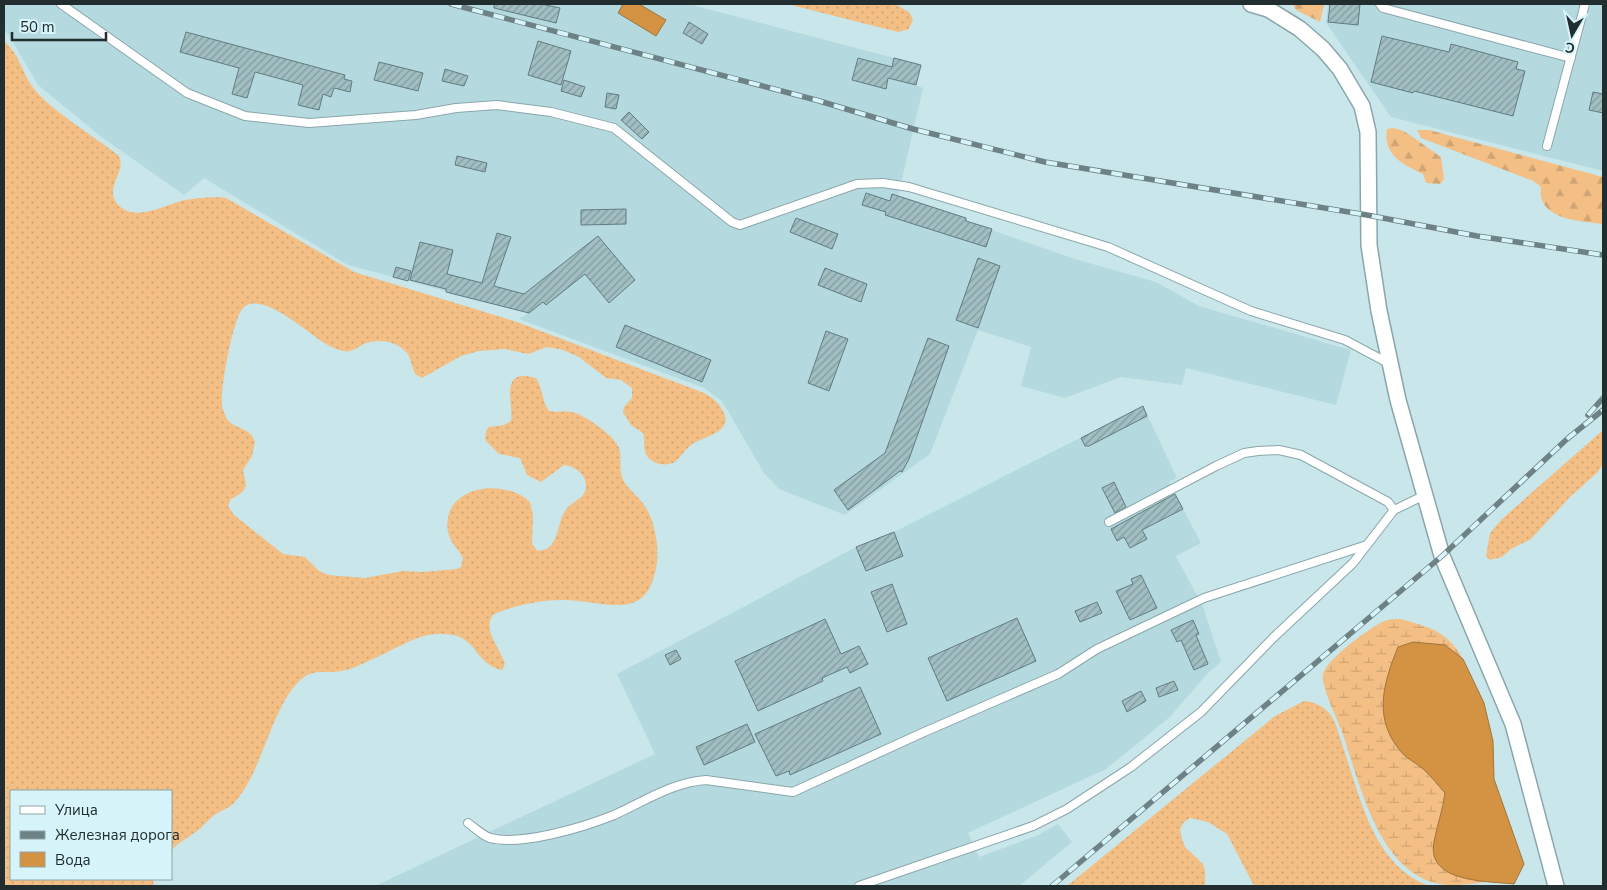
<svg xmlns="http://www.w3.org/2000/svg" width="1607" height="890" viewBox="0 0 1607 890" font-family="'Nunito Sans',sans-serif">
<defs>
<pattern id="grass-dots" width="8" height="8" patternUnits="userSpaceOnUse" patternTransform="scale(1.25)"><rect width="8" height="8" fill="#f3bf85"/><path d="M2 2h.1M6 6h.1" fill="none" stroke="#d0a473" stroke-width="1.8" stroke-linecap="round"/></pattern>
<pattern id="forest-firs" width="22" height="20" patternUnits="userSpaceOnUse" patternTransform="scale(1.25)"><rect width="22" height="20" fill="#f3bf85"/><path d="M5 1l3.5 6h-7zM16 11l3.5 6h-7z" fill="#d0a473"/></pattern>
<pattern id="wetland-marsh" width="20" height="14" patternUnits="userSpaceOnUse" patternTransform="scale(1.25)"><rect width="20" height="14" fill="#f3bf85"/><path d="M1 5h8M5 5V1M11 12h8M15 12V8" fill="none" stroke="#d0a473"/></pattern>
<pattern id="building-hatch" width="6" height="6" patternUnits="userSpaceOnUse" patternTransform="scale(1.25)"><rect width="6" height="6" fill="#a1bec2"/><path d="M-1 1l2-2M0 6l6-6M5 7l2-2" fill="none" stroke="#839b9e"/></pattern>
</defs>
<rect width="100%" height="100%" fill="#c9e7eb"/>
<!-- built -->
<g fill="#b4dae0">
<polygon points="4,4 689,4 921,65 916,85 923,88 898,196 966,218 966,221 1075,259 1156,282 1199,306 1351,350 1336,405 1186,368 1182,385 1121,377 1065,398 1021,386 1031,347 978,330 930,454 845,515 779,489 764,473 722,401 704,388 519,319 528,313 348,265 204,178 184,195 100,136 38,85 9,35 4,30"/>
<polygon points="1328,4 1603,4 1603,171 1391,117 1326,23"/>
<polygon points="1143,406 1177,478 1169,482 1201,543 1176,556 1203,607 1221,662 1207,674 1170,717 1106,769 968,833 979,857 1038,835 1058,824 1072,842 1019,886 375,886 655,754 617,674 856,547 894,532"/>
</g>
<!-- grass -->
<g fill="url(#grass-dots)">
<polygon points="787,4 895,4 909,12 913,19 909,29 898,32"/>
<path d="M4,41C20,54 22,74 35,90C52,111 95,137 118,155C128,170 105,186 116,202C131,224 163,206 181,201C192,198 215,196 226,198L354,272L517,322L704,393C713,398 718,402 723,411C735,433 702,436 691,445C685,450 680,457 675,462C665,467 651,464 646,454C643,447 645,440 643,433L631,425L623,412L624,407L632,398V388L621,380L606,378L579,357L563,350L547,347L528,354L505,349L479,351L461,356L422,378L415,374C412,368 411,358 407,353C397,341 378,338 364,344C358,347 351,353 343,351C338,350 331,347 326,344C310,335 261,289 243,308C233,318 220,389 222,404C222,408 225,415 227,419C235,430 251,427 255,442L252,456L243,470C247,488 249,489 231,499L228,506L234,515L283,554L305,557L319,571L328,575L365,578L403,571L423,572L457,569L461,567L463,558C458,548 450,543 448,532C440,486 504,477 530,502L533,516L532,544L538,551L547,549C560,539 557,524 565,511C569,504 578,501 583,495C593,480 577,466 564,465L541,482L527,475L520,458L499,454L485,440L486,431L489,427L504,425L511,421C514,402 498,367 536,378C543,389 542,402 549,411C558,413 567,410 575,413C586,416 616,437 619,448C623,462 616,473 628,487C632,492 637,496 641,501C654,516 659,543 657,562C649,623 609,602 567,600C543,599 514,605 493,615C482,630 500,648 505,664L502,670C472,663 479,635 444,634C419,632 395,650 373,659C363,663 352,670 341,671C328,674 316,669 304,677C271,703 264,771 234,803C229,809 218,811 212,817C208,820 205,824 201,828C191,836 180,841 171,851V791H11V879H153L154,886H4Z"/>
<polygon points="1603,430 1603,464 1598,472 1570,497 1531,539 1511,549 1502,557 1490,560 1486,556 1490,533 1502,519"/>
<path d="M1304,701C1314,702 1324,706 1330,714C1337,723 1340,739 1344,750C1361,800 1374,865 1429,886H1254L1227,834L1208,822L1190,818L1183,823L1180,830L1182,839L1185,847L1203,864L1205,871V886H1067L1275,716Z"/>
</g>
<!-- forest -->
<g fill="url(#forest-firs)">
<polygon points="1293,4 1324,4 1320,22 1296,10"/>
<path d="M1393,128L1404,131L1441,157L1444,179L1440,184L1426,183L1423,174C1402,164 1383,155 1387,129Z"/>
<path d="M1417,130H1429L1603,177V224C1583,221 1547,221 1541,197C1540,193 1542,191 1540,186L1533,181L1421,138Z"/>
</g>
<!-- wetland -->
<path fill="url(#wetland-marsh)" d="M1400,619C1430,627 1447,631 1463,659L1445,645L1403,754L1422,768L1445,793C1436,850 1412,873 1489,882C1476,883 1461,886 1447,885C1380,879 1361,787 1343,735C1339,722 1320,685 1323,674C1327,659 1367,630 1382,622C1388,619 1394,619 1400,619Z"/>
<!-- water -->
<g fill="#d49342" stroke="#9f743c">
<polygon points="623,4 639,4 666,20 656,36 618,13"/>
<path d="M1413,642L1445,645L1463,659L1484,703L1493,741L1494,779L1524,864L1514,884C1488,881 1426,883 1434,842C1437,825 1443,810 1445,793C1438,785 1430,775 1422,768C1416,763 1408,759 1403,754C1372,720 1383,684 1398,647Z"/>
</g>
<!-- building -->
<g fill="url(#building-hatch)" stroke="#617c80">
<polygon points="494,4 541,4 560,8 556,23 494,8"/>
<polygon points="1330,4 1360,4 1358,25 1328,22"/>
<polygon points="689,22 708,34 702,44 683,33"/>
<polygon points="186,32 345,75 344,79 352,81 350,92 334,88 331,97 323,94 319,110 298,105 303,85 255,72 247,98 232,94 239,68 180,52"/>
<polygon points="1382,36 1449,52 1451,44 1518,62 1516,69 1525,71 1513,116 1414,91 1413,93 1371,82"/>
<polygon points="538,41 571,51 561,85 528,75"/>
<polygon points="858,58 892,67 894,58 921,65 916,85 888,78 886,89 852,80"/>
<polygon points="379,62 423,73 418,91 374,80"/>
<polygon points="445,69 468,76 464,86 442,81"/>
<polygon points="564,80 585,87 581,97 561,91"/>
<polygon points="1593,92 1603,94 1603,113 1589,110"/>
<polygon points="607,93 619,95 616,109 605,107"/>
<polygon points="629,112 649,132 642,139 621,120"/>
<polygon points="457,156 487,163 485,172 455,165"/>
<polygon points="866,193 890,201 892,194 966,218 966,221 992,229 986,247 885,215 886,212 862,205"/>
<polygon points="626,209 626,224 581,225 581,210"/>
<polygon points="796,218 838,234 832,249 790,232"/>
<polygon points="497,233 511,237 494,286 524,294 598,236 635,280 609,303 585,274 546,305 543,302 529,313 446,292 446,289 410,280 420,242 453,250 447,274 482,283"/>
<polygon points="978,258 1000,266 978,328 956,320"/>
<polygon points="396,267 411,271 408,281 393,277"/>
<polygon points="825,268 867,284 861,302 818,285"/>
<polygon points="625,325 711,360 702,382 616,347"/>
<polygon points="826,331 848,339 829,391 808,383"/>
<polygon points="928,338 949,346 909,459 902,472 900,471 848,510 834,490 885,453"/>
<polygon points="1143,406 1147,416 1089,446 1085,446 1081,438"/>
<polygon points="1114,482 1126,507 1115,513 1102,488"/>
<polygon points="1175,494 1183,509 1142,530 1147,539 1130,548 1124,537 1117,541 1111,529"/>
<polygon points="894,532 903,556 866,571 856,547"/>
<polygon points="1141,575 1157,608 1130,620 1116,591 1133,584 1131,579"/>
<polygon points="892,584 907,624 887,632 871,592"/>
<polygon points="1097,602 1102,613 1080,622 1075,611"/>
<polygon points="1017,618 1036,661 947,701 928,658"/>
<polygon points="825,619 841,654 859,646 868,664 850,673 847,667 822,678 823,681 758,711 735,661"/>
<polygon points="1193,620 1199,634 1196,635 1208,664 1194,670 1181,640 1177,642 1171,630"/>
<polygon points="676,650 681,659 670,665 665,655"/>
<polygon points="1174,681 1178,690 1159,697 1156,688"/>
<polygon points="860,687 881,734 790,775 789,771 776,776 755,734"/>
<polygon points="1141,691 1146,701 1127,712 1122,701"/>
<polygon points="747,724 755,742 704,765 696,747"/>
</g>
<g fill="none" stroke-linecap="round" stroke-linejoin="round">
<defs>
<g id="lane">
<polyline points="61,4 187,93 245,116 309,123 416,115 456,108 497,105 551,112 614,128 732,222 740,225 857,184 883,183 909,187 1108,247 1251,311 1345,340 1390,364"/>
<polyline points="1380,4 1383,8 1571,58"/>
<polyline points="1547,146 1585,4"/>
<polyline points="1109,522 1216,466 1244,453 1258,451 1279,450 1301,455 1388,502 1394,510"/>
<path d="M468,823C475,828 482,835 490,838C522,846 584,827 614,815C643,802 673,782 706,780L793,792L922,733L1058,674L1097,649L1204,598L1367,545"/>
<polyline points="859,886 1033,826 1067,809 1131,767 1201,712 1274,637 1353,563 1394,510 1425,495"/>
</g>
<polyline id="street" points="1251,4 1268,9 1300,29 1323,49 1340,69 1362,106 1368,132 1369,245 1379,311 1398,400 1442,556 1513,724 1556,886"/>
</defs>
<!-- lane casing -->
<use href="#lane" stroke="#8aa6aa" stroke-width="10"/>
<!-- street casing -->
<use href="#street" stroke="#8aa6aa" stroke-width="18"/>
<!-- lane -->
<use href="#lane" stroke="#fff" stroke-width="8"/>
<!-- street -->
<use href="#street" stroke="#fff" stroke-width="15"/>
<defs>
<g id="rail">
<polyline points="451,4 816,100 913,129 1045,162 1367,215 1477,236 1603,255"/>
<polyline points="1588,415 1603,398"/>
<polyline points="1052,886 1442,556 1567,439 1603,410"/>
</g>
</defs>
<!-- rail casing -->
<use href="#rail" stroke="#6e8285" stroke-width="5.5"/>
<!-- rail -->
<use href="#rail" stroke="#d6f4f9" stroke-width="4" stroke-dasharray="11" stroke-linecap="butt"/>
</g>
<!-- border -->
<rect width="1607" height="890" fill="none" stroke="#222d2f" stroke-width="10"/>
<!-- legend -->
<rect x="10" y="790" width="162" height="90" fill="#d6f4f9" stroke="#8ea4a8"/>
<rect x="20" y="806" width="25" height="8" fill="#ffffff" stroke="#8ea4a8"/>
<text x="55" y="815" font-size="15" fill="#222d2f">Улица</text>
<rect x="20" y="831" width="25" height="8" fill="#6e8285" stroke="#8ea4a8"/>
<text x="55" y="840" font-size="15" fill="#222d2f">Железная дорога</text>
<rect x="20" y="852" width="25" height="15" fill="#d49342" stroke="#8ea4a8"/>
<text x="55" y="865" font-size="15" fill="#222d2f">Вода</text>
<!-- north arrow -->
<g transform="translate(1572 35) rotate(189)" stroke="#d6f4f9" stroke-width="4" paint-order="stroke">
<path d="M0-4L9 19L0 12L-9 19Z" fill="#222d2f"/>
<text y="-8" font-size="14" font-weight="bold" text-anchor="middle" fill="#222d2f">С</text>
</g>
<!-- scale -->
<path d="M12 32v8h94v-8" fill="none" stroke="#222d2f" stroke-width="2.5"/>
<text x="20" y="32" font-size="15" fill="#222d2f" stroke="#d6f4f9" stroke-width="4" paint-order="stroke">50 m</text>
</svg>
